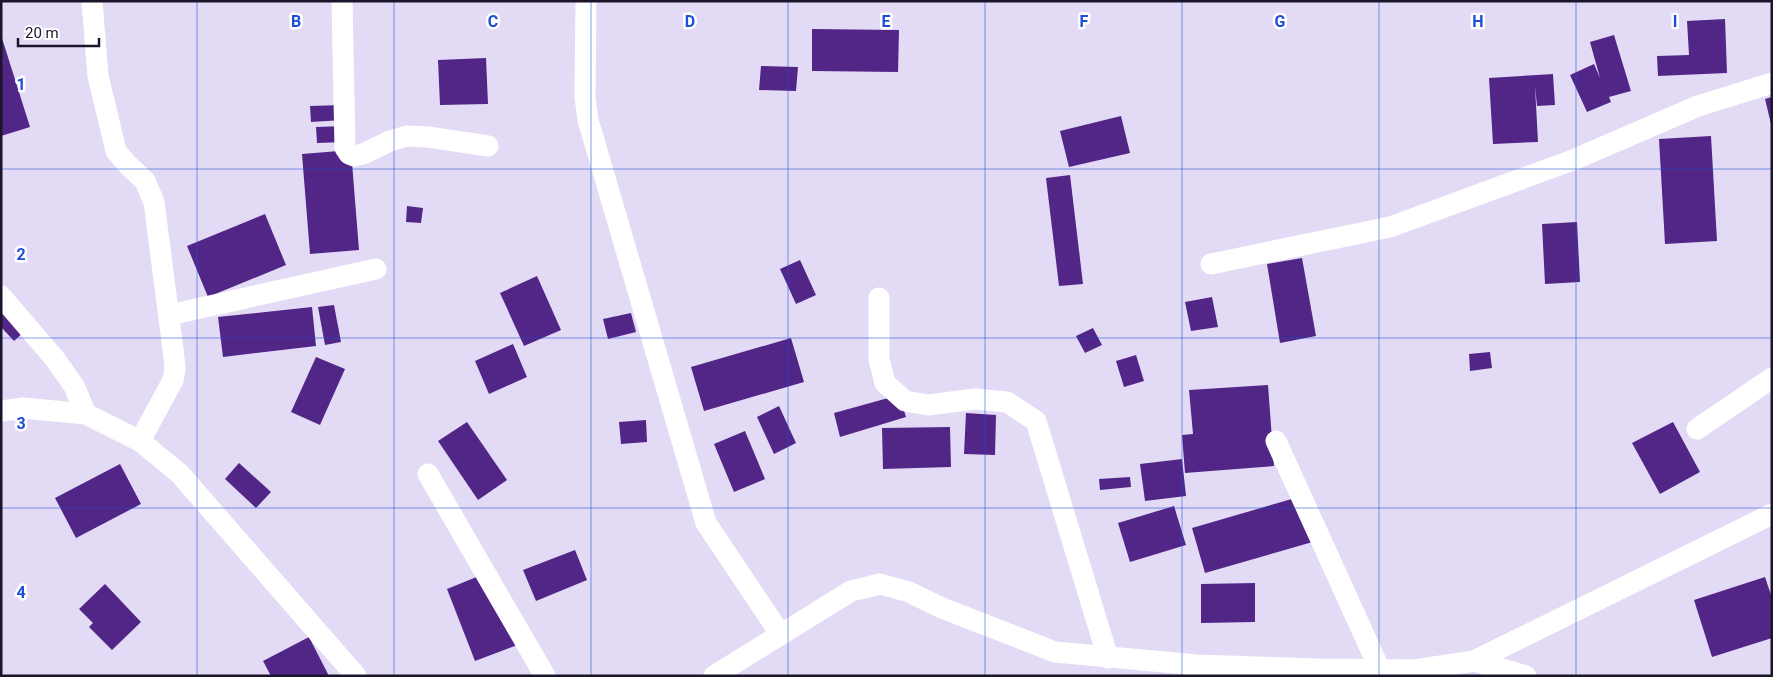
<svg xmlns="http://www.w3.org/2000/svg" width="1773" height="677" viewBox="0 0 1773 677" font-family="Roboto,sans-serif">
<rect width="100%" height="100%" fill="#e3dbf5"/>
<!-- building -->
<g fill="#512687">
<polygon points="1725,19 1727,73 1658,76 1657,56 1689,55 1687,21"/>
<polygon points="812,29 899,30 898,72 812,71"/>
<polygon points="1,35 30,127 1,136"/>
<polygon points="1614,35 1631,91 1609,97 1611,102 1587,112 1570,75 1594,64 1600,78 1590,42"/>
<polygon points="486,58 488,104 440,105 438,60"/>
<polygon points="761,66 798,67 796,91 759,90"/>
<polygon points="1553,74 1555,105 1537,106 1535,86 1538,142 1493,144 1489,78"/>
<polygon points="1772,97 1772,124 1771,124 1765,99"/>
<polygon points="342,105 343,120 311,122 310,106"/>
<polygon points="1121,116 1130,153 1069,167 1060,131"/>
<polygon points="345,126 346,142 317,143 316,127"/>
<polygon points="1711,136 1717,241 1665,244 1659,139"/>
<polygon points="351,150 359,250 310,254 302,154"/>
<polygon points="1070,175 1083,284 1059,286 1046,178"/>
<polygon points="407,206 423,208 421,223 406,222"/>
<polygon points="265,214 286,265 208,297 187,246"/>
<polygon points="1577,222 1580,282 1545,284 1542,224"/>
<polygon points="1302,258 1316,336 1280,343 1267,264"/>
<polygon points="800,260 816,295 796,304 780,269"/>
<polygon points="537,276 561,330 524,346 500,293"/>
<polygon points="1,287 34,323 14,341 1,327"/>
<polygon points="1212,297 1218,327 1191,331 1185,302"/>
<polygon points="334,305 341,342 325,345 318,307"/>
<polygon points="312,307 316,346 223,357 218,317"/>
<polygon points="631,313 636,332 608,339 603,319"/>
<polygon points="1093,328 1102,345 1085,353 1076,336"/>
<polygon points="791,338 804,382 704,411 691,367"/>
<polygon points="513,344 527,377 489,394 475,361"/>
<polygon points="1490,352 1492,368 1470,371 1469,354"/>
<polygon points="1136,355 1144,381 1124,387 1116,361"/>
<polygon points="316,357 345,369 320,425 291,412"/>
<polygon points="1268,385 1274,466 1185,473 1182,435 1193,434 1189,390"/>
<polygon points="899,395 906,417 840,437 834,413"/>
<polygon points="779,406 796,443 774,454 757,417"/>
<polygon points="966,413 996,415 995,455 964,454"/>
<polygon points="646,420 647,442 621,444 619,422"/>
<polygon points="467,422 507,480 478,500 438,441"/>
<polygon points="1673,422 1700,472 1660,494 1632,443"/>
<polygon points="950,427 951,467 883,469 882,428"/>
<polygon points="745,431 765,479 734,492 714,444"/>
<polygon points="1182,459 1186,496 1145,501 1140,464"/>
<polygon points="239,463 271,492 256,508 225,479"/>
<polygon points="120,464 141,504 76,538 55,498"/>
<polygon points="1130,477 1131,487 1100,490 1099,479"/>
<polygon points="1302,496 1316,541 1205,573 1192,528"/>
<polygon points="1174,506 1186,545 1130,562 1118,523"/>
<polygon points="575,550 587,580 536,601 523,570"/>
<polygon points="479,576 520,644 475,661 447,589"/>
<polygon points="1765,577 1772,598 1772,638 1712,657 1694,600"/>
<polygon points="1255,583 1255,622 1201,623 1201,584"/>
<polygon points="105,584 141,622 112,650 89,627 93,623 79,609"/>
<polygon points="309,637 329,676 271,676 263,661"/>
</g>
<g fill="none" stroke-linecap="round" stroke-linejoin="round">
<!-- street -->
<g stroke="#fff" stroke-width="21">
<polyline points="92,1 98,76 116,151 127,164 145,181 154,202 174,357 175,369 173,380 140,441"/>
<polyline points="342,1 345,148 349,154 354,156 363,154 390,141 407,136 428,137 488,146"/>
<polyline points="586,1 585,97 588,120 706,523 781,635"/>
<polyline points="1211,264 1390,227 1573,160 1698,106 1772,83"/>
<polyline points="1,296 55,359 74,386 86,414"/>
<polyline points="879,298 879,359 885,383 905,401 928,405 975,399 1007,402 1036,421 1108,658"/>
<polyline points="169,315 376,269"/>
<polyline points="1,411 23,408 86,414 140,441 180,474 356,676"/>
<polyline points="1697,429 1772,378"/>
<polyline points="1276,441 1380,670"/>
<polyline points="428,474 545,676"/>
<polyline points="1474,661 1526,676"/>
<polyline points="714,676 851,591 880,584 909,592 942,608 1055,652 1197,665 1319,669 1414,670 1474,661 1772,514"/>
</g>
</g>
<!-- grid -->
<path fill="none" stroke="#1d4ed8" stroke-width="1" stroke-opacity="0.55" d="M197,1V676M394,1V676M591,1V676M788,1V676M985,1V676M1182,1V676M1379,1V676M1576,1V676M1,169H1772M1,338H1772M1,508H1772"/>
<g font-size="16" text-anchor="middle" font-weight="bold" fill="#1d4ed8" stroke="#fff" stroke-width="5" stroke-linejoin="round" paint-order="stroke">
<text x="296" y="27">B</text>
<text x="493" y="27">C</text>
<text x="690" y="27">D</text>
<text x="886" y="27">E</text>
<text x="1084" y="27">F</text>
<text x="1280" y="27">G</text>
<text x="1478" y="27">H</text>
<text x="1675" y="27">I</text>
<text x="21" y="90">1</text>
<text x="21" y="260">2</text>
<text x="21" y="429">3</text>
<text x="21" y="598">4</text>
</g>
<!-- border -->
<rect width="1773" height="677" fill="none" stroke="#1c142b" stroke-width="5"/>
<!-- scale -->
<path d="M18 38v8h81v-8" fill="none" stroke="#1c142b" stroke-width="2.5"/>
<text x="25" y="38" font-size="15" fill="#1c142b" stroke="#ffffff" stroke-width="4" paint-order="stroke">20 m</text>
</svg>
